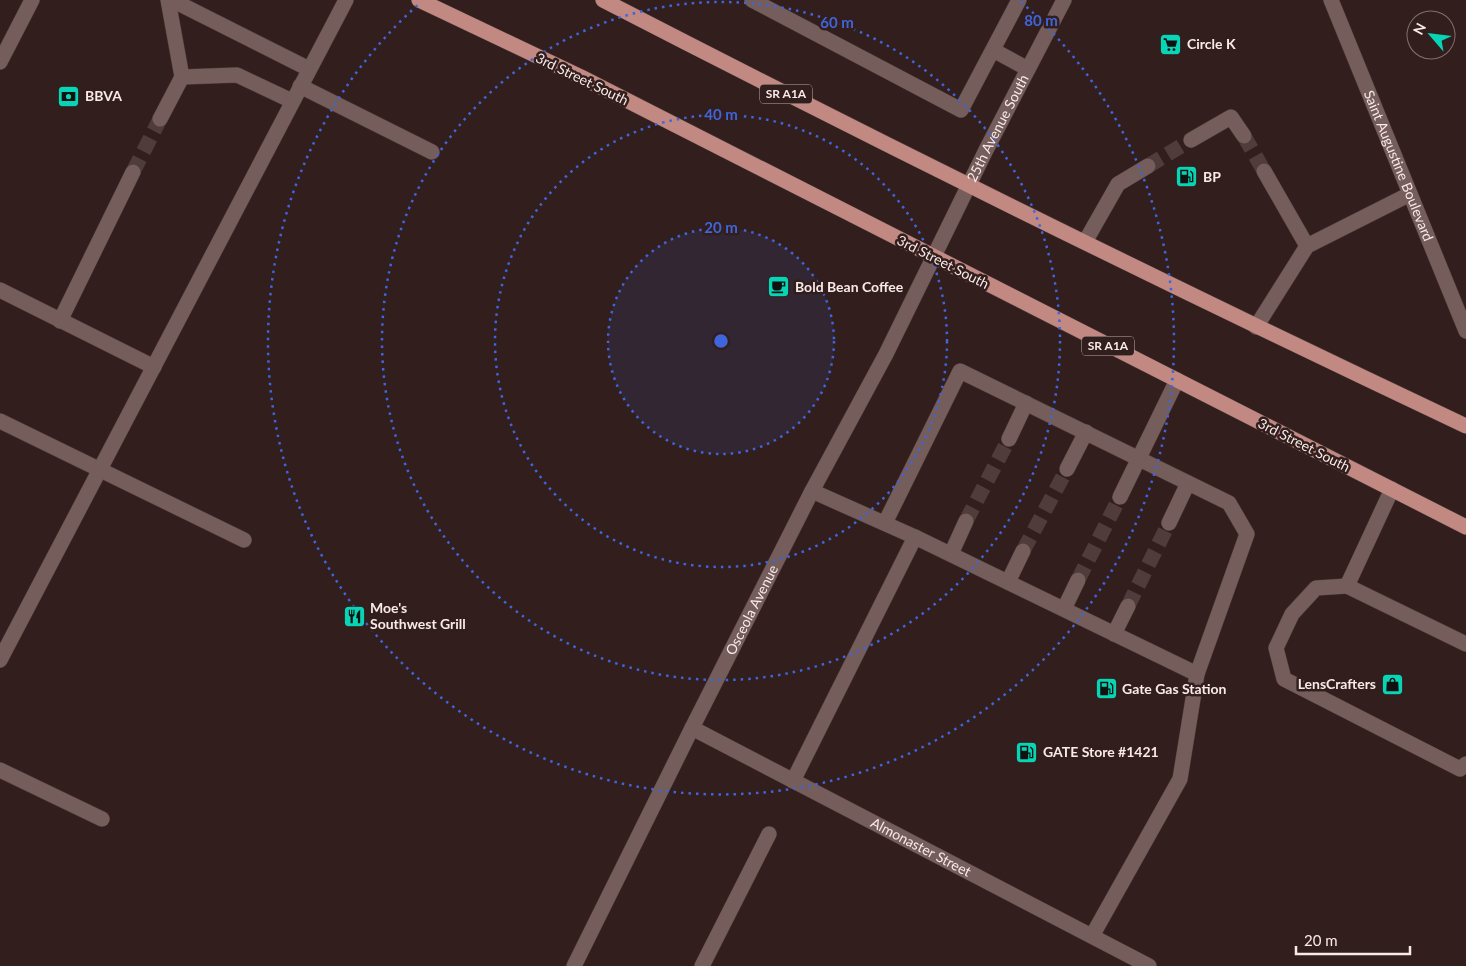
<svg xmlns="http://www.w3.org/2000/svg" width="1466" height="966" viewBox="0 0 1466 966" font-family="Lato,sans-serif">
<rect width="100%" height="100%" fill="#321e1c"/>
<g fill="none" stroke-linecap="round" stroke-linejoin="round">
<!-- minor-tunnel -->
<g stroke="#503d3b" stroke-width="15" stroke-dasharray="15 8" stroke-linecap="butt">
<polyline points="1244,136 1264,171"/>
<polyline points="1148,166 1191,140"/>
<polyline points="133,172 160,119"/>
<polyline points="966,521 1009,439"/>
<polyline points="1023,551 1067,469"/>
<polyline points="1078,580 1120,497"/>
<polyline points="1128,606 1169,523"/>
</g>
<defs>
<g id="minor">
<polyline points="172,0 309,69"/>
<polyline points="752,0 961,110 1019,0"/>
<path id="s1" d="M1331,0L1466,331"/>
<polyline points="993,50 1028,69"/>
<polyline points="0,62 32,0"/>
<polyline points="182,77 237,75 292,101"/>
<polyline points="300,86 432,152"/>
<polyline points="160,119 182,77 168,0"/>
<polyline points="1191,140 1231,117 1244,136"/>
<polyline points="1264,171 1307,246"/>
<polyline points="1085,242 1118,184 1148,166"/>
<polyline points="0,290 154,367"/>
<polyline points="60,321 133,172"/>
<polyline points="1256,327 1307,246 1410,194"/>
<polyline points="0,421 244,540"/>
<polyline points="1009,439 1026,403"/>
<polyline points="1067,469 1086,432"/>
<polyline points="1392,489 1347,586 1466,644"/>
<polyline points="812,491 915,537 1197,674"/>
<polyline points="1120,497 1177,380"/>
<polyline points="885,523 960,371 1229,503 1247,534 1197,674 1180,779 1092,936"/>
<polyline points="1169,523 1188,483"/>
<polyline points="951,554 966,521"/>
<polyline points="1008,582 1023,551"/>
<polyline points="1347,586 1316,588 1292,614 1276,648 1284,679 1460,769 1466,764"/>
<polyline points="1064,609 1078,580"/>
<polyline points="1114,634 1128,606"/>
<polyline points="0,660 346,0"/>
<path id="s2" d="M692,728L1149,966"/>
<polyline points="0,770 102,819"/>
<polyline points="793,781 915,537"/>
<path id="s3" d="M574,966L692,728L812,491L886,354L986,150L1064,0"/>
<polyline points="702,966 769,834"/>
</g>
<g id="major">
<polyline points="419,0 581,77 1466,527"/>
<path d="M603,0C888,147 1176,289 1466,426"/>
</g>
</defs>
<!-- minor casing -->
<use href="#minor" stroke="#4a3a39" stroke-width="16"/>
<!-- major casing -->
<use href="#major" stroke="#4a3a39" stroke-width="16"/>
<!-- minor -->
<use href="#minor" stroke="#745d5a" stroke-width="15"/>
<!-- major -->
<use href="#major" stroke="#c18982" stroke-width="15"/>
</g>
<!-- distance rings -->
<circle cx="721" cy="341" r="113" fill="#3e65db" fill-opacity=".12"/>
<g fill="none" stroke="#3e65db" stroke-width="2.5" stroke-dasharray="2.5 5">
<circle cx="721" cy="341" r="113"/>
<circle cx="721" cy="341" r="226"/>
<circle cx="721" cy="341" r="339"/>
<path d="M1021 2A453 453 0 1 1 421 2"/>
</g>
<!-- icons -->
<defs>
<symbol id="supermarket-square" viewBox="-11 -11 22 22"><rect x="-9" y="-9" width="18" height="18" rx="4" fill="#08d5b5" stroke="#321e1c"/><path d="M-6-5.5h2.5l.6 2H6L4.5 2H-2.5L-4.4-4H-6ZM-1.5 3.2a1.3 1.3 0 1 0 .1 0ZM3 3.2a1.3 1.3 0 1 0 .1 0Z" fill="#111"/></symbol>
<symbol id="bank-square" viewBox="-11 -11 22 22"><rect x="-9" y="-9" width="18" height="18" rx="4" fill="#08d5b5" stroke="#321e1c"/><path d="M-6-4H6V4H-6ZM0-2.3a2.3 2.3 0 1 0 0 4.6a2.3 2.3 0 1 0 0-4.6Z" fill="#111"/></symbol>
<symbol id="fuel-square" viewBox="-11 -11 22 22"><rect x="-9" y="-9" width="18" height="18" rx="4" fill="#08d5b5" stroke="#321e1c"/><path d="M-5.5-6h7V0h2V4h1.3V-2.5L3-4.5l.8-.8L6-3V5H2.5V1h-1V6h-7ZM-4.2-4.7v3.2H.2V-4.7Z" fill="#111"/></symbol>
<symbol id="cafe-square" viewBox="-11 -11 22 22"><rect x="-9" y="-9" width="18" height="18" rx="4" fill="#08d5b5" stroke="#321e1c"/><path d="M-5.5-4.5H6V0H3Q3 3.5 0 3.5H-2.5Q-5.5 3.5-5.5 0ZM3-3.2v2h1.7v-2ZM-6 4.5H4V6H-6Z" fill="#111"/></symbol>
<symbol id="restaurant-square" viewBox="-11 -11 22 22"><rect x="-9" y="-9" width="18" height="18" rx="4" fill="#08d5b5" stroke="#321e1c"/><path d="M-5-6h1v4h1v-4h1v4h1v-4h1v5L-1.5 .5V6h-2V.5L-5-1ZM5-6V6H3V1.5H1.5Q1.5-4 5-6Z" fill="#111"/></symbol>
<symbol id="shop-square" viewBox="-11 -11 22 22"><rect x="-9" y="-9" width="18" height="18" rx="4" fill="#08d5b5" stroke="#321e1c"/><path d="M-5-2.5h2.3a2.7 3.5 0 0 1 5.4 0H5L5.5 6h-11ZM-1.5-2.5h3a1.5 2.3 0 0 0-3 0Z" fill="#111"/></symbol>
</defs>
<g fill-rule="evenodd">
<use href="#supermarket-square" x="1158" y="32" width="25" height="25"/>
<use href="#bank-square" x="56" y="84" width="25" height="25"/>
<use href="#fuel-square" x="1174" y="164" width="25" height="25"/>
<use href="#cafe-square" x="766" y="274" width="25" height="25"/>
<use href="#restaurant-square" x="342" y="604" width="25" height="25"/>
<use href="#shop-square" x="1380" y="672" width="25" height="25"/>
<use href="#fuel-square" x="1094" y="676" width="25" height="25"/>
<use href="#fuel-square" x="1014" y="740" width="25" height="25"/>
</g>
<g text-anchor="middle" stroke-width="5" stroke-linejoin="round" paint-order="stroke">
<!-- shield labels -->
<g fill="#321e1c" stroke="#bdadac" stroke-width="1">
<rect x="760" y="84.5" width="52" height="19" rx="4"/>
<rect x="1082" y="336.5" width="52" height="19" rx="4"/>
</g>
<g font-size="12" font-weight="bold" fill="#f8eae9">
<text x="786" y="98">SR A1A</text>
<text x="1108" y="350">SR A1A</text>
</g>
<!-- poi labels -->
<g font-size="14" font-weight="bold" fill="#f8eae9" stroke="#321e1c" text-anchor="start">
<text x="1187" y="49">Circle K</text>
<text x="85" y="101">BBVA</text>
<text x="1203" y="182">BP</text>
<text x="795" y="292">Bold Bean Coffee</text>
<text x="370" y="613">Moe's<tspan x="370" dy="16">Southwest Grill</tspan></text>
<text x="1376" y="689" text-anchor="end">LensCrafters</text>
<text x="1122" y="694">Gate Gas Station</text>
<text x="1043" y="757">GATE Store #1421</text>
</g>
<!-- street labels -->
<g font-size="14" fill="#f8eae9" stroke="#321e1c">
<text transform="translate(582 79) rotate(26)" y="5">3rd Street South</text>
<text dy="5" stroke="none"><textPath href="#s3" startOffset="939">25th Avenue South</textPath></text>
<text dy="5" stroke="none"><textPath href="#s1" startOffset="179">Saint Augustine Boulevard</textPath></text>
<text transform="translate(943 262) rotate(27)" y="5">3rd Street South</text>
<text transform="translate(1304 445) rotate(27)" y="5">3rd Street South</text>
<text dy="5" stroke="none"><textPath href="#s3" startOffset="398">Osceola Avenue</textPath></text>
<text dy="5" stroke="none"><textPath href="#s2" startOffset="258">Almonaster Street</textPath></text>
</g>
</g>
<circle cx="721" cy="341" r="8" fill="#3e65db" stroke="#321e1c" stroke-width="2.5"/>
<g font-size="15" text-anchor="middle" font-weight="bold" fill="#3e65db" stroke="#321e1c" stroke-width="5" stroke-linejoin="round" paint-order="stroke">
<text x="1041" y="26">80 m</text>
<text x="837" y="28">60 m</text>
<text x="721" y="120">40 m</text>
<text x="721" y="233">20 m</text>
</g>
<!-- north arrow -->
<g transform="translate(1431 35) rotate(298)"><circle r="24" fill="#321e1c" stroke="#81706e"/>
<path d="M0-4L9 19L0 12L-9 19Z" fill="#08d5b5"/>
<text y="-8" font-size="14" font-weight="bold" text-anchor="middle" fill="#f8eae9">N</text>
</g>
<!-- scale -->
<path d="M1296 946v8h114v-8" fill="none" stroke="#f8eae9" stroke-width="2.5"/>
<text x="1304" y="946" font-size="15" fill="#f8eae9" stroke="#321e1c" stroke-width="4" paint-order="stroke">20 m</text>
</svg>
